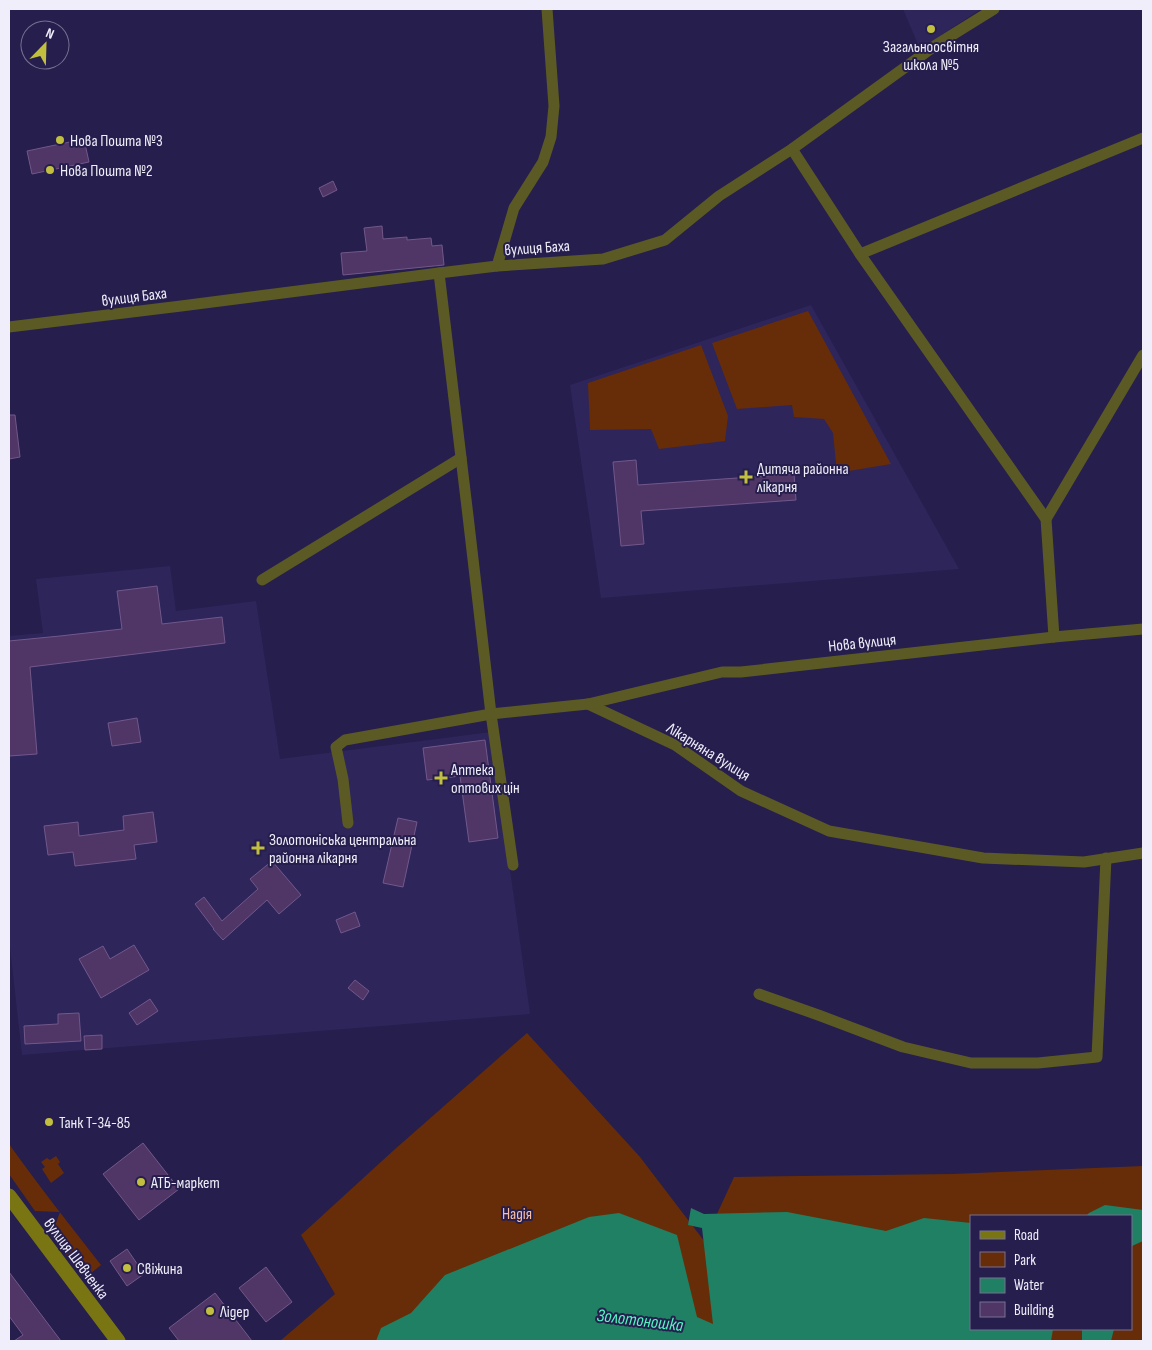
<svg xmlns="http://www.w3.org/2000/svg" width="1152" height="1350" viewBox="0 0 1152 1350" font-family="'Sofia Sans Condensed',sans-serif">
<rect width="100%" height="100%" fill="#261e4d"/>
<!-- built -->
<g fill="#2e255b">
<polygon points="903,9 981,9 920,49"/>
<polygon points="811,305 959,569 601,598 570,385"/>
<polygon points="170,566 176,611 256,601 280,759 491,732 530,1014 22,1055 9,938 9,636 43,633 36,579"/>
</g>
<!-- green -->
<g fill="#672d08" fill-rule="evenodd">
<polygon points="808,311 891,464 837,473 833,433 824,419 794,417 792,405 737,409 712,343"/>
<polygon points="701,345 728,416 725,441 659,449 651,429 590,430 588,383"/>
<polygon points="527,1033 640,1157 711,1250 746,1341 280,1341 335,1294 301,1235 394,1150"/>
<path d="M9,1144C38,1185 70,1225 101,1265L85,1278L51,1236L60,1212L35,1211L9,1174Z"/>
<polygon points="56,1156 60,1162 58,1164 64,1173 51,1183 42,1169 45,1167 41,1162 47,1158 50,1160"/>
<path d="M1143,1166V1341H781L723,1254L717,1214L734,1177L952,1174ZM971,1216H1131V1329H971Z"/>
</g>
<!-- water -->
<g fill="#1f8063">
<polygon points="1105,1205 1143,1210 1143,1241 1132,1246 1131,1251 1131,1216 1086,1216 1089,1213"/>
<polygon points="691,1208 704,1214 787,1212 886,1231 924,1218 971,1223 971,1329 1053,1329 1051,1341 698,1341 692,1340 691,1341 376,1341 381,1328 411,1313 445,1275 589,1217 619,1213 677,1235 697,1317 713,1324 702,1228 688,1225"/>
<polygon points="1082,1329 1114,1329 1111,1341 1082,1341"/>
</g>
<!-- building -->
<g fill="#503666" stroke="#72588a">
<polygon points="84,139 89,162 32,174 27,151"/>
<polygon points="333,181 337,190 323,197 319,188"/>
<polygon points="382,226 383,239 407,237 407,240 431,238 432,246 442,245 444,265 343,275 341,253 367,251 364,228"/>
<polygon points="9,415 15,415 20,457 9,459"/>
<polygon points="636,460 638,485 794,474 796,500 641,511 644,544 621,546 613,462"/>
<polygon points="157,586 162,624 222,617 225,643 30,667 37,754 9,756 9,641 60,636 122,629 117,591"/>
<polygon points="137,718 141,742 112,746 108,723"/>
<polygon points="485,740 498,838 469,842 460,776 427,780 423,748"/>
<polygon points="153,812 157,842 134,845 136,859 75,866 73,852 48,855 44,826 78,822 79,836 124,830 123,816"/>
<polygon points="398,818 417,822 403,887 383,883"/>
<polygon points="272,861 301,895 279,914 267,900 223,940 213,929 214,929 195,904 204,897 222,921 258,889 250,879"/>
<polygon points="355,912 360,926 341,933 336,920"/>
<polygon points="134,945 149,970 101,998 79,959 103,946 110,959"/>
<polygon points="355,980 369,991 363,1000 348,988"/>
<polygon points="150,999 158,1011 137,1025 129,1013"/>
<polygon points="79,1013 81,1041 25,1044 24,1026 58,1024 58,1014"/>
<polygon points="102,1035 102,1049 85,1050 84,1036"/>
<polygon points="143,1143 179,1189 139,1220 103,1174"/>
<polygon points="127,1249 144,1274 127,1286 110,1261"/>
<polygon points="266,1267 292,1302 266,1322 239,1288"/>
<polygon points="9,1272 61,1341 14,1341 23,1335 9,1316"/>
<polygon points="215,1293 252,1341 179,1341 169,1328"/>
</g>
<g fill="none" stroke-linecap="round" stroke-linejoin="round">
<!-- minor -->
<g stroke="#5b5a24" stroke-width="11">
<polyline points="792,149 860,254 1046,519 1054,637"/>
<polyline points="860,254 1143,138"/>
<polyline points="497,266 514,208 543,162 551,137 554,106 547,9"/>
<polyline points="439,273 468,516 491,714 513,865"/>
<polyline points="9,327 181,306 439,273 497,266 603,259 665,240 719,196 792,149 936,45 994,9"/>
<polyline points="1046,519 1143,355"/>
<polyline points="262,580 461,458"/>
<polyline points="588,704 675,745 741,791 829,831 983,858 1084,862 1143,853"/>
<polyline points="348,823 343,779 336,747 345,740 491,714 588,704 722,672 741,672 1054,637 1143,629"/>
<polyline points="759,994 821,1016 903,1047 971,1063 1038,1063 1097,1057 1106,858"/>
</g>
<!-- secondary -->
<polyline stroke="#787512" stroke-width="15" points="9,1196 118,1341"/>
</g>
<!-- markers -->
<g fill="#c1be40" stroke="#261e4d" stroke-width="2">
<circle cx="931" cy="29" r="5"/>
<circle cx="60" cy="140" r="5"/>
<circle cx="50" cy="170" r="5"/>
<path d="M743.5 469.5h5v5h5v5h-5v5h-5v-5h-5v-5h5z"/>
<path d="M438.5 770.5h5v5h5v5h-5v5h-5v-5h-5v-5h5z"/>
<path d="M255.5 840.5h5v5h5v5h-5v5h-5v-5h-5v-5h5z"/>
<circle cx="49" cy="1122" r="5"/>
<circle cx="141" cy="1182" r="5"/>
<circle cx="127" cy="1268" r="5"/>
<circle cx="210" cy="1311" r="5"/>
</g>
<g text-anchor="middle" stroke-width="4" stroke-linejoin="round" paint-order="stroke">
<!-- poi labels -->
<g font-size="16" fill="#efeefa" stroke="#261e4d" text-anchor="start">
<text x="931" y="52" text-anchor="middle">Загальноосвітня<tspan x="931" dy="18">школа №5</tspan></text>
<text x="70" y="146">Нова Пошта №3</text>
<text x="60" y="176">Нова Пошта №2</text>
<text x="757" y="474">Дитяча районна<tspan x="757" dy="18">лікарня</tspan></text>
<text x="451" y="775">Аптека<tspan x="451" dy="18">оптових цін</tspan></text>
<text x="269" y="845">Золотоніська центральна<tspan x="269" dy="18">районна лікарня</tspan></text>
<text x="59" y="1128">Танк Т-34-85</text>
<text x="151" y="1188">АТБ-маркет</text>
<text x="137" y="1274">Свіжина</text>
<text x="220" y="1317">Лідер</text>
</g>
<!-- street labels -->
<g font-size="16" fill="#efeefa" stroke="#261e4d">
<text transform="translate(537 247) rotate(-4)" y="6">вулиця Баха</text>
<text transform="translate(134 296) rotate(-7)" y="6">вулиця Баха</text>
<text transform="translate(862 642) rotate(-6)" y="6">Нова вулиця</text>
<text transform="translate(709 751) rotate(32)" y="6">Лікарняна вулиця</text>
<text transform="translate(77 1258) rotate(53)" y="6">вулиця Шевченка</text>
</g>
<!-- park labels -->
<g font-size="16" fill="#f9bfa2" stroke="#261e4d">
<text x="517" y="1219">Надія</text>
</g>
<!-- water labels -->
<g font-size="18" font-style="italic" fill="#50f8c3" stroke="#261e4d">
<text transform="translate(640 1320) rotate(7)" y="6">Золотоношка</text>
</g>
</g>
<!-- border -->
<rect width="1152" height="1350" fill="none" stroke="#efeefa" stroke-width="20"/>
<!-- legend -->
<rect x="970" y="1215" width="162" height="115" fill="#261e4d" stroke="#767192"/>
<rect x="980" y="1231" width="25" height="8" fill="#787512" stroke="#767192"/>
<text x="1014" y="1240" font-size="15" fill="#efeefa">Road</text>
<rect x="980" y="1252" width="25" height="15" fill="#672d08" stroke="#767192"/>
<text x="1014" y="1265" font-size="15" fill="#efeefa">Park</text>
<rect x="980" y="1278" width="25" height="15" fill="#1f8063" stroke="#767192"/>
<text x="1014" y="1290" font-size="15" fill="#efeefa">Water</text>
<rect x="980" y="1302" width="25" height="15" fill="#503666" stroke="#767192"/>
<text x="1014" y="1315" font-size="15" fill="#efeefa">Building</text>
<!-- north arrow -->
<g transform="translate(45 45) rotate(23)"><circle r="24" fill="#261e4d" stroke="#767192"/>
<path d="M0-4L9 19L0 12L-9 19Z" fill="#c1be40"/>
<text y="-8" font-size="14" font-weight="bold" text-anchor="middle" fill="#efeefa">N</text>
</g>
</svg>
